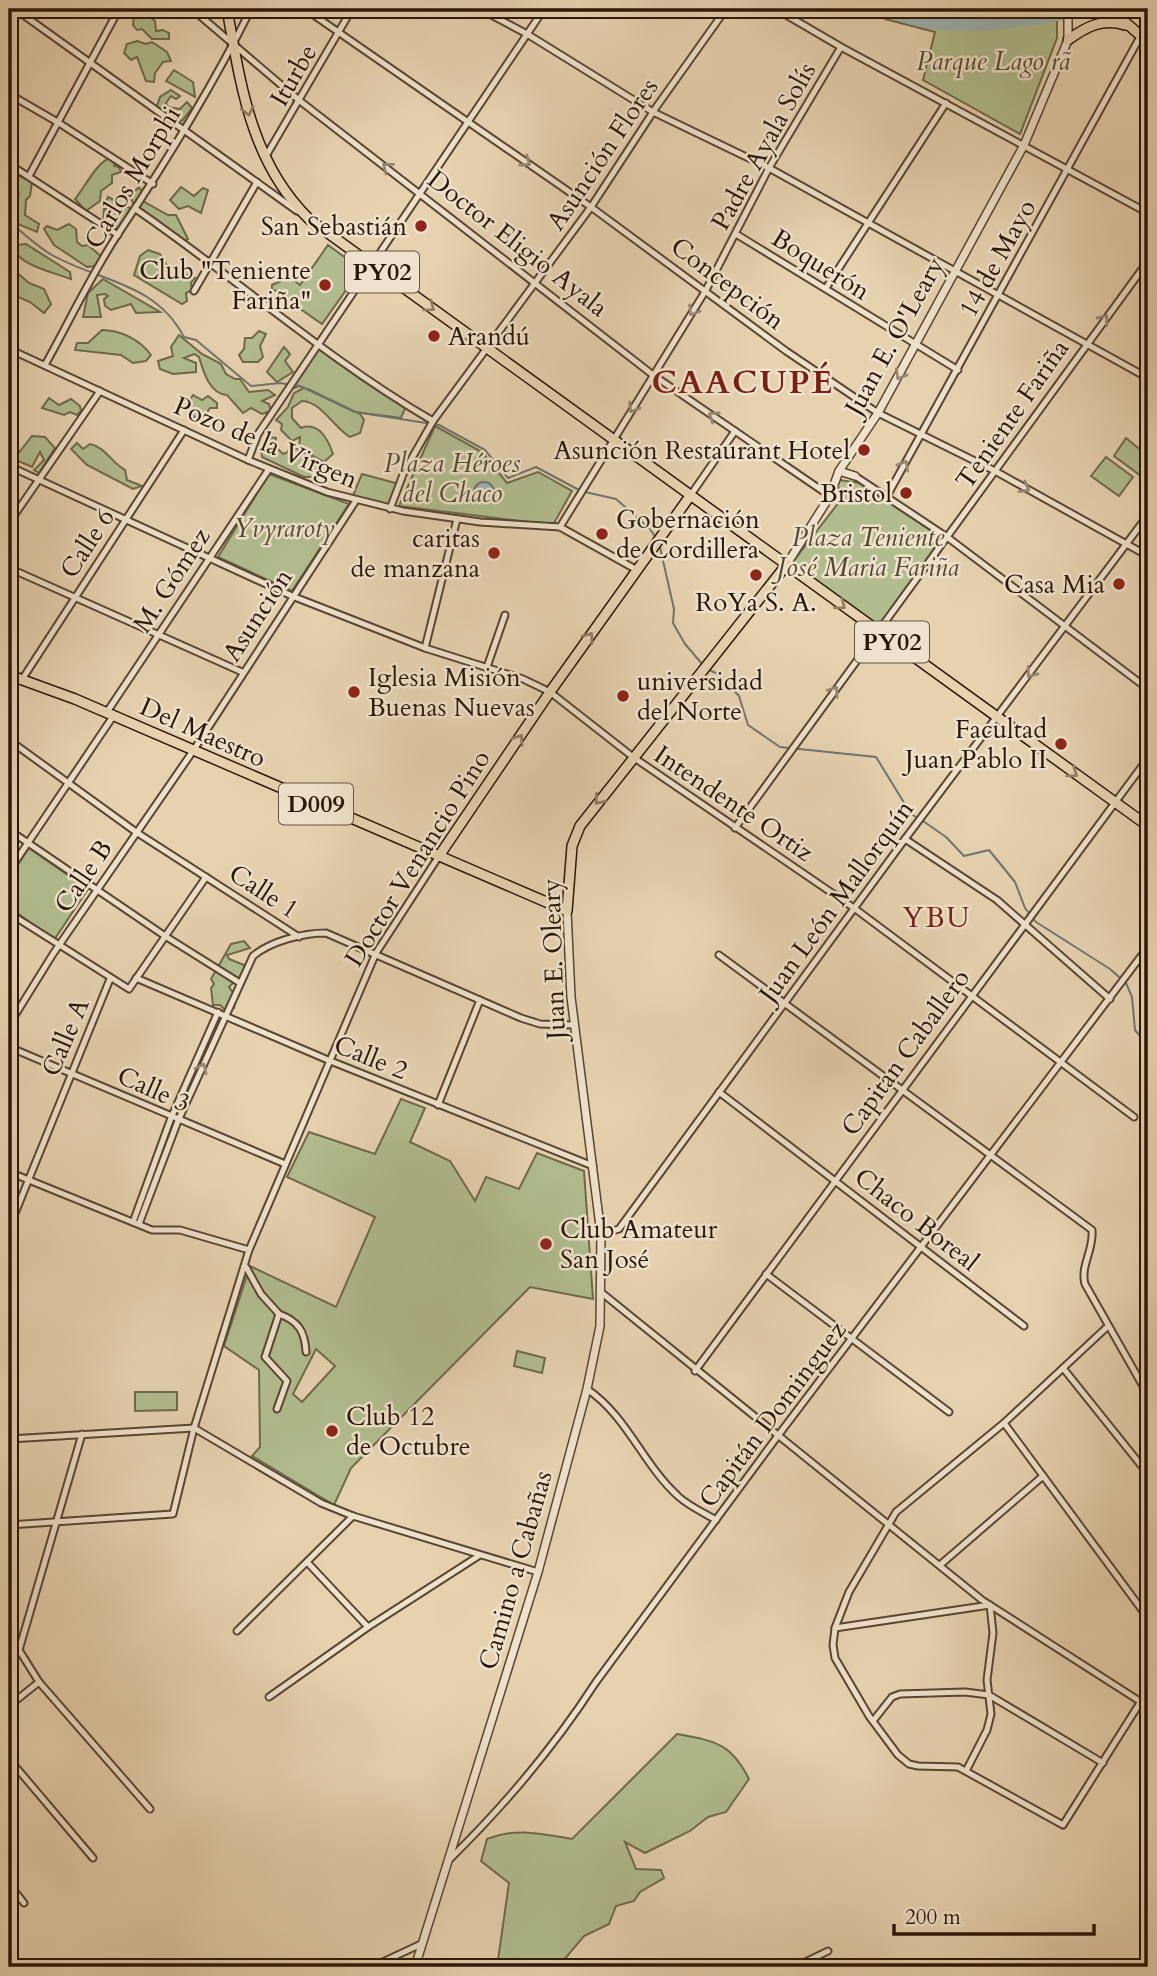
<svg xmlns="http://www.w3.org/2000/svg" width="1157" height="1976" viewBox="0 0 1157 1976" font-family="Cardo,serif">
<rect width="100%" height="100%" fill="#e7d2b0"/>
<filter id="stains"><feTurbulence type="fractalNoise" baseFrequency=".00286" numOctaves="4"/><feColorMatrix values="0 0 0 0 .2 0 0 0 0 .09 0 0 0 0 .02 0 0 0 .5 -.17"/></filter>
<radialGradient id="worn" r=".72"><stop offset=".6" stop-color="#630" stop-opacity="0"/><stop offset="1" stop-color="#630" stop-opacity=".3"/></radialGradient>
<!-- green -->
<g fill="#b1bd8f" stroke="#6e6a4c" stroke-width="2" fill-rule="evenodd">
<polygon points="126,9 145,9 145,13 155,21 156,31 163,30 169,33 169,39 152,39 142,29 137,30 133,25 134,16"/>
<polygon points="874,9 1057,9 1057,38 1020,134 923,80 935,32 885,19"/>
<polygon points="137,41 146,44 152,42 167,52 171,61 163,62 155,73 154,82 146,81 137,57 131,60 124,53 127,44"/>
<polygon points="174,70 193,82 195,97 166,81"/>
<polygon points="171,90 180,96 176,99 171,96 166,103 168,107 180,109 187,102 192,108 182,121 167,115 157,106 160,97"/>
<path d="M110,158L116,160L114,166L119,167L121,172L112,175V183L101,191L100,201L86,211L75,199C84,188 98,161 110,158Z"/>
<polygon points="13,173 32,182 30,196 26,200 25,215 39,224 37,232 20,225 9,216 19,194 10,183 10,175"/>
<polygon points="139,187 143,193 141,200 168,215 176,215 188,239 184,242 134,205 130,196"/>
<polygon points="181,187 194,196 203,188 208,190 201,213 188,206 179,209 170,200"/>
<polygon points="108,197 132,209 115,231 103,222 104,209 112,209 106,202"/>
<polygon points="69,224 76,229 77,242 82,246 88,245 103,258 96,266 87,267 54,245 44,229 47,226 57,230"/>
<path d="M9,233L17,245L26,244L70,272L71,279C47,270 9,265 9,233Z"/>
<polygon points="328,245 361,269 322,324 289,301 283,292 272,290 272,285 290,277 300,285"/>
<polygon points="148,250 160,254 168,267 169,278 173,278 179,271 195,278 191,283 192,290 186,293 187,301 182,304 134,275 140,256"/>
<polygon points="9,266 29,283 44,289 51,304 44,313 30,302 9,293"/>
<polygon points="103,279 160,312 136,313 131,304 111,310 105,306 104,299 108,296 105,294 97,295 101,317 83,317 88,293"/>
<path d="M102,330C121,330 140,340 151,355L146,361L133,363L121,355L75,350L77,343H88Z"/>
<polygon points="259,331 266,334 260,346 263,357 258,362 243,362 239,355 244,349 245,338 252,338"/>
<path d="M179,335L202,354L221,364L226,374L235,379H240L249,392L268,390L275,395L262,401L269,404L271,411L262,414L251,408L243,413L227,395C209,394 203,370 199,357L194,354L184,358L196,363V372L173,374L160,369L158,361L173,356L171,347Z"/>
<path d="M319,346L406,406L401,418L355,412L308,389L360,414L364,420L360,433L350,437C334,428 322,402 302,401L292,408V418L301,428C320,421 329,442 333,454L324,462L299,448L300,437L292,441L281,430L282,424L276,420L288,407L294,393L304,388L299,386L289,390Z"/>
<polygon points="284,347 290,354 285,361 293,372 277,382 267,372"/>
<polygon points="193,395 202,400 208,396 217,403 217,408 210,408 203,418 194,417 188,403"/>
<polygon points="49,398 59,405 71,399 80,406 81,411 77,415 70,412 64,415 42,408"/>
<polygon points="435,426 482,452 507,483 538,472 572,491 553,525 399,506"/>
<polygon points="32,436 45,437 55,448 39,473 34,470 44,460 40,452 32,467 9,457 10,452 17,455"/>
<polygon points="269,437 276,438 275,446 283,454 288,452 290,445 324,464 315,472 317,477 304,477 262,457 261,447"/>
<polygon points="1126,438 1148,456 1148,466 1141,476 1114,456"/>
<path d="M77,443L83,449L90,444C105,447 112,463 125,470L127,480L142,486L133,489L87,465L71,449Z"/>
<polygon points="1106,457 1133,477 1119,496 1091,476"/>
<polygon points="269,474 349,504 292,591 218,557"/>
<polygon points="362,474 399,484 390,509 351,500"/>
<polygon points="839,480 860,483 942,538 879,626 792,563 843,497 843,490 835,487"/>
<polygon points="29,848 88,889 54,940 9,907 9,877"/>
<polygon points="244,941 250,948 227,955 229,959 244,965 245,971 229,987 236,997 234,1008 226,1011 220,1005 213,1005 211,988 214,984 211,979 231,944"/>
<path d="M401,1099L425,1108L410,1142L450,1161L475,1201L486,1177L519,1189L537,1153L584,1171L593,1299L530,1287L351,1468L334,1505L252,1456L260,1447L259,1370L224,1346L250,1266L336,1307L375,1217L287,1177L309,1132L375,1154ZM316,1349L335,1366L302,1402L293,1394Z"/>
<polygon points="517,1351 545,1358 542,1373 514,1366"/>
<polygon points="135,1392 177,1392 177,1410 135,1411"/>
<path d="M677,1734C715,1741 731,1743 749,1779L726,1812L708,1817L690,1831L645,1853L625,1842L636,1869L661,1870L664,1878L640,1892L634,1901L616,1906L609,1924L584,1936L558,1967H497L509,1883L481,1861L487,1839C517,1827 542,1834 572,1839Z"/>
</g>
<!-- water -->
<circle fill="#9bb5b6" stroke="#6e7570" stroke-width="2" cx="484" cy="492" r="10"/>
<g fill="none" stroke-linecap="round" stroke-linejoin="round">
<!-- stream -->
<g stroke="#6e7570" stroke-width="2">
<path d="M9,221C23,233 36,246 52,255C100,282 155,282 184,337L196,340L251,386L280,383L300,386L355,412L439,425L485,450L508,478L536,467L579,490"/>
<polyline points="585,492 616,499 650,529 656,538"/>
<polyline points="659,543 674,609 673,623 685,644 703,665"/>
<polyline points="707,669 718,674 739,696 748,725 780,747 876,757 911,814 918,818"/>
<polyline points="923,821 946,837 964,856 989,850 1015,882 1025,908 1036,922 1110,969 1126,983 1132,997 1135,1030 1148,1046"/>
</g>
<!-- river -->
<path stroke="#9bb5b6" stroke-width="12" d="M886,9C936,36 1030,23 1083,9"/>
<defs>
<g id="minor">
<polyline points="15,9 297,211"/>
<polyline points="192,9 300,101 653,375 830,496"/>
<polyline points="305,9 591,207 786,351 878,413 995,471 1148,556"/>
<polyline points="480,9 527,34 653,112 769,168 1148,378"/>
<polyline points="776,9 841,47 1148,213"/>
<polyline points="9,94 59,123 153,184"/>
<polyline points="266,156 352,9"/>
<polyline points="9,164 118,235"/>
<polyline points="29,176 119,9"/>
<path d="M137,210C237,279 328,360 433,421"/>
<polyline points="736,234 958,370"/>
<polyline points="826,288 946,103"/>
<polyline points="194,291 257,182"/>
<polyline points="9,349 248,460 327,492 403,511 480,522 560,527 637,570"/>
<polyline points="9,363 16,352"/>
<path d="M45,365C69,322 91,275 118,234C166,162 212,87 251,9"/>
<polyline points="248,460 258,434 544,9"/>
<polyline points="9,466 292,596 425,648 523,679 550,692 633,757 854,908 1134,1117"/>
<polyline points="855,476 947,537 1148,689"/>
<polyline points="690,496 735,431"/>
<polyline points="887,496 1140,37"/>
<polyline points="390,509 404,472 433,421 591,207 657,106 726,9"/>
<polyline points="9,523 100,391"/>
<polyline points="560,527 706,290 769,168 841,47"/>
<polyline points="9,568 242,672"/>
<polyline points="425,648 457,519"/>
<polyline points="487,667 505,615"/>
<polyline points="23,678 184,430"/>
<polyline points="9,690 17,678"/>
<polyline points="107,712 269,469"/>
<polyline points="9,740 136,832 299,937"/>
<polyline points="735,828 1148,261"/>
<polyline points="9,830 165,936 240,983"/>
<polyline points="905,839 997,900 1110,999"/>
<polyline points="9,871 114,715"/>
<polyline points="9,913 129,989 206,877"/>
<path d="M719,955L1092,1230C1094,1250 1080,1266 1085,1284L1148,1395"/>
<polyline points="136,978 328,1060 593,1166"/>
<polyline points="9,1025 53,954 193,751 355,502"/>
<polyline points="9,1047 285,1164"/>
<polyline points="719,1092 1024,1326"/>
<polyline points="438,1105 480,1000"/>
<polyline points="9,1172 152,1230 180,1230 249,1250"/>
<polyline points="133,1222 171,1118 218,1012"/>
<path d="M139,1224L178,1121L253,956C271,941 303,933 326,933L521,1018L540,1024L574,1025"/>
<polyline points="9,1228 110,979"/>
<polyline points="601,1234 619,1229 905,839 1148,515"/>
<polyline points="246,1267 261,1294 279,1314 265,1357 287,1381 277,1409"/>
<polyline points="766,1274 949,1412"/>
<polyline points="602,1293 982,1600 1141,1702 1148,1710"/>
<path d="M279,1314C298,1321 305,1331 306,1352"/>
<polyline points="1107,1327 1004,1423 896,1512 849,1592 835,1628 833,1645 835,1658 869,1716 898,1755 909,1764 918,1766 958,1767 1063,1825 1148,1690"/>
<polyline points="1063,1368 1148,1474"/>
<polyline points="695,1371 1148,758"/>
<path d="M587,1389C628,1417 643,1465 679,1497C689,1506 704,1513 716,1520"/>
<polyline points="1004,1423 1148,1618"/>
<polyline points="82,1434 19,1650 39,1682 150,1809"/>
<polyline points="9,1439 194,1428 321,1503 353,1516 538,1572"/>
<polyline points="9,1525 173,1514 194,1428 249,1250 376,953 439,856"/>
<polyline points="307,1562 368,1627"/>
<polyline points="940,1565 1043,1476"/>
<polyline points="835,1628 990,1605 993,1633 987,1680 991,1714 987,1730 966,1771"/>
<polyline points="237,1631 353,1516"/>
<polyline points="269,1697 368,1627 480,1555"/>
<polyline points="9,1706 39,1682"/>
<polyline points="873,1721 892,1697 900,1694 965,1692 989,1695 1103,1763"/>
<polyline points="9,1759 93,1858"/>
<path d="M450,1859C505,1805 554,1747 596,1682L777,1437L1148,947"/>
<polyline points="9,1884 24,1903"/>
<polyline points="372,1967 421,1944"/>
<polyline points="795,1967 828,1951"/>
</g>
<g id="tertiary">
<polyline points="839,471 855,476"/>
<polyline points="787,564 830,496 839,471 878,413 1024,145 1068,40 1068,9"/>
<polyline points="415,1967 538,1572 587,1389 600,1326 601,1234 571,997 567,911"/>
</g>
<g id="primary">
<path d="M227,9C241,86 251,163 310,220L1148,826"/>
<polyline points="1110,9 1148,42"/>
<path d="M1068,40C1087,26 1103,18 1125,25"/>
<polyline points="9,675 75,699 567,911 572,846 580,826 787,564"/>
<polyline points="439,856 550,692 690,496"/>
</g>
</defs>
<!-- minor casing -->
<use href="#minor" stroke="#594532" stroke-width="9"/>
<!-- tertiary casing -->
<use href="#tertiary" stroke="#594532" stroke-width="10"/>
<!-- primary casing -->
<use href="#primary" stroke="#2a1608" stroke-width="12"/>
<!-- minor -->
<use href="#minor" stroke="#efe2cc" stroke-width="5"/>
<!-- tertiary -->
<use href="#tertiary" stroke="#efe2cc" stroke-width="7"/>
<!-- primary -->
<use href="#primary" stroke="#e7d2b0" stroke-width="9"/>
</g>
<!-- one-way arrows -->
<defs><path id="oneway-chevron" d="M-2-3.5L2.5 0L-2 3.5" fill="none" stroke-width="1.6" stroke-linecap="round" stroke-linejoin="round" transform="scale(1.75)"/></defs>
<g stroke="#927d64">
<use href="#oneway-chevron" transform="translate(248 111) rotate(77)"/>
<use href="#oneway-chevron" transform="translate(430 307) rotate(36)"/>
<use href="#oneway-chevron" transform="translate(841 605) rotate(37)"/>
<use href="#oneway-chevron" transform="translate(589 637) rotate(-54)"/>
<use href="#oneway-chevron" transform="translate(519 739) rotate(-56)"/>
<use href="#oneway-chevron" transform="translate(1073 773) rotate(36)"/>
<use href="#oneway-chevron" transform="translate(599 800) rotate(129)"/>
</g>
<g stroke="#968674">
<use href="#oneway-chevron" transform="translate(526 162) rotate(35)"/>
<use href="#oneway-chevron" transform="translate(387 167) rotate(-142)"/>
<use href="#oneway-chevron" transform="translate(693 311) rotate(122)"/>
<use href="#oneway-chevron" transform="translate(1104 319) rotate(-53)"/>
<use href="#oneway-chevron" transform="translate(900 375) rotate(119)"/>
<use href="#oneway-chevron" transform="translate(633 408) rotate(122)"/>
<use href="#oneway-chevron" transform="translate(713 416) rotate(-146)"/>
<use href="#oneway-chevron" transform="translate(904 465) rotate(-61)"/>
<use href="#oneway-chevron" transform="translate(1025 488) rotate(29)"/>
<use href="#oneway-chevron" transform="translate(1031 673) rotate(127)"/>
<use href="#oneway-chevron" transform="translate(834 691) rotate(-54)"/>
<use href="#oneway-chevron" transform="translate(202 1068) rotate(-65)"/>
</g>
<!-- markers -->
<g fill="#8f2418" stroke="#efe2cc" stroke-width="2.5">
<circle cx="421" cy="226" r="7"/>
<circle cx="325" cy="285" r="7"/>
<circle cx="434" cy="336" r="7"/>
<circle cx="864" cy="450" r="7"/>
<circle cx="906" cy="493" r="7"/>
<circle cx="602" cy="534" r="7"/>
<circle cx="494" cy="553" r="7"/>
<circle cx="756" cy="575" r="7"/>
<circle cx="1119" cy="584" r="7"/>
<circle cx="354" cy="692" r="7"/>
<circle cx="623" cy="696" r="7"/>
<circle cx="1061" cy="744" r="7"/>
<circle cx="546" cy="1244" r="7"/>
<circle cx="332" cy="1431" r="7"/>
</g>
<g text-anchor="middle" stroke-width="5" stroke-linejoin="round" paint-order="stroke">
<!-- shield labels -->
<g fill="#efe2cc" stroke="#655343" stroke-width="2">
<rect x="345" y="251.5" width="74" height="41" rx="5"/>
<rect x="855" y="621.5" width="74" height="41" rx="5"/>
<rect x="279" y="783.5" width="74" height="41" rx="5"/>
</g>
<g font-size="24" font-weight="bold" fill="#2a1608">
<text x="382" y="280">PY02</text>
<text x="892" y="650">PY02</text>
<text x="316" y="812">D009</text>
</g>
<!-- park labels -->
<g font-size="26" font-style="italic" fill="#524830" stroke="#efe2cc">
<text x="993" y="70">Parque Lago rã</text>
<text x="452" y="472">Plaza Héroes<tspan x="452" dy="30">del Chaco</tspan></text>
<text x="284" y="537">Yvyraroty</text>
<text x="868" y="546">Plaza Teniente<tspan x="868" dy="30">José Maria Fariña</tspan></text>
</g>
<!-- street labels -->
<g font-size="26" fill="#2a1608" stroke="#efe2cc">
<text transform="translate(293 75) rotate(-60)" y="9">Iturbe</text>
<text transform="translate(763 146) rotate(-61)" y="9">Padre Ayala Solís</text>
<text transform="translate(602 154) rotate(-56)" y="9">Asunción Flores</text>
<text transform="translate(132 177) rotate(-59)" y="9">Carlos Morphi</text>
<text transform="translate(518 243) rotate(38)" y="9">Doctor Eligio Ayala</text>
<text transform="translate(997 258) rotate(-61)" y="9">14 de Mayo</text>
<text transform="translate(821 264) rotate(32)" y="9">Boquerón</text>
<text transform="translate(728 283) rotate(37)" y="9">Concepción</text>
<text transform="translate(894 336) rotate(-61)" y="9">Juan E. O'Leary</text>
<text transform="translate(1012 414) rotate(-55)" y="9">Teniente Fariña</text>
<text transform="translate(266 442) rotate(23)" y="9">Pozo de la Virgen</text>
<text transform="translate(87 543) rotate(-57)" y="9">Calle 6</text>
<text transform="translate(171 580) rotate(-57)" y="9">M. Gómez</text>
<text transform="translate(257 615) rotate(-57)" y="9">Asunción</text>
<text transform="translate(203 732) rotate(24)" y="9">Del Maestro</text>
<text transform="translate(734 803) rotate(34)" y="9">Intendente Ortiz</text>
<text transform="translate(417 858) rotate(-58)" y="9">Doctor Venancio Pino</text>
<text transform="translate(83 876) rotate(-56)" y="9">Calle B</text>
<text transform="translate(264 891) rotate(33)" y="9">Calle 1</text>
<text transform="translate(836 901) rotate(-54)" y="9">Juan León Mallorquín</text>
<text transform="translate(553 959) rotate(-92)" y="9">Juan E. Oleary</text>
<text transform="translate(65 1037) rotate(-67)" y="9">Calle A</text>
<text transform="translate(905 1052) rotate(-54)" y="9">Capitan Caballero</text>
<text transform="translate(371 1057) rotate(22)" y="9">Calle 2</text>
<text transform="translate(154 1089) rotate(24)" y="9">Calle 3</text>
<text transform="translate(917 1219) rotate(38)" y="9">Chaco Boreal</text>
<text transform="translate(772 1414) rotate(-53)" y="9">Capitán Dominguez</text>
<text transform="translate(515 1570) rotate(-74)" y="9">Camino a Cabañas</text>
</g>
<!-- poi labels -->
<g font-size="26" fill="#2a1608" stroke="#efe2cc" text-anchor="end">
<text x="407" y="235">San Sebastián</text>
<text x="311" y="279">Club "Teniente<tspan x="311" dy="30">Fariña"</tspan></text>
<text x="448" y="345" text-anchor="start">Arandú</text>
<text x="850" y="459">Asunción Restaurant Hotel</text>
<text x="892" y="502">Bristol</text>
<text x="616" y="528" text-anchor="start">Gobernación<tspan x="616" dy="30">de Cordillera</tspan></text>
<text x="480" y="547">caritas<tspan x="480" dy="30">de manzana</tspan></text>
<text x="1105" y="593">Casa Mia</text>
<text x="756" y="611" text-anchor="middle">RoYa S. A.</text>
<text x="368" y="686" text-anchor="start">Iglesia Misión<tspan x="368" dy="30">Buenas Nuevas</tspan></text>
<text x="637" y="690" text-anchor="start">universidad<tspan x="637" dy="30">del Norte</tspan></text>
<text x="1047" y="738">Facultad<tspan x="1047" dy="30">Juan Pablo II</tspan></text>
<text x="560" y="1238" text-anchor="start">Club Amateur<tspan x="560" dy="30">San José</tspan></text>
<text x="346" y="1425" text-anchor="start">Club 12<tspan x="346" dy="30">de Octubre</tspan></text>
</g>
<!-- neighbourhood labels -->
<g font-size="28" letter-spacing="2" fill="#7a1f14" stroke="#efe2cc">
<text x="937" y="927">YBU</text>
</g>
<!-- district labels -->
<g font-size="33" font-weight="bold" letter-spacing="2" fill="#7a1f14" stroke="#efe2cc">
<text x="743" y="393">CAACUPÉ</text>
</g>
</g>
<!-- margin -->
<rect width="1157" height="1976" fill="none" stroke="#e7d2b0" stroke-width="35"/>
<rect x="10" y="10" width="1136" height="1955" fill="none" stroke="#2a1608" stroke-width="3.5"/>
<rect x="18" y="18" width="1122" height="1941" fill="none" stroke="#2a1608" stroke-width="2"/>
<!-- scale -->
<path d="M894 1924v10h200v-10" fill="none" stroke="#2a1608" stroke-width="3.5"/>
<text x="905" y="1924" font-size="21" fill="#2a1608" stroke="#efe2cc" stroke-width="5" paint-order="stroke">200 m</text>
<rect width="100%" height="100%" filter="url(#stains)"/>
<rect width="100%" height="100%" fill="url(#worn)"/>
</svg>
